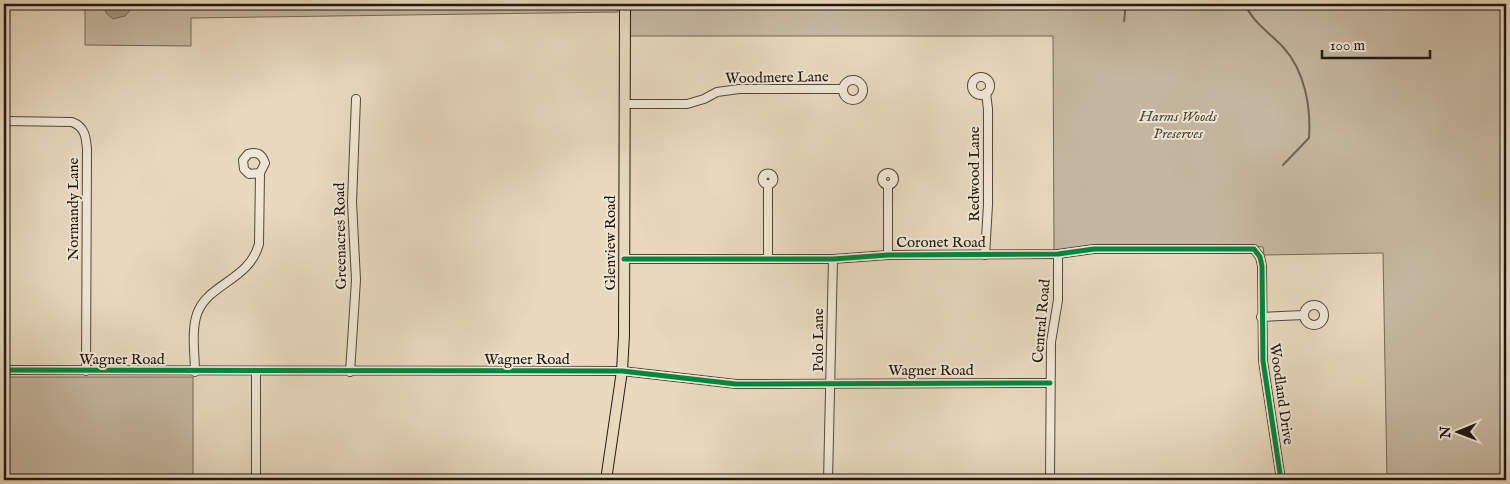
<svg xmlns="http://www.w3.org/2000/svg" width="1510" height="484" viewBox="0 0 1510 484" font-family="'IM FELL English',serif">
<rect width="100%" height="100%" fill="#e7d8be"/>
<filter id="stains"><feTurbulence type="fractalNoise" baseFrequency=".004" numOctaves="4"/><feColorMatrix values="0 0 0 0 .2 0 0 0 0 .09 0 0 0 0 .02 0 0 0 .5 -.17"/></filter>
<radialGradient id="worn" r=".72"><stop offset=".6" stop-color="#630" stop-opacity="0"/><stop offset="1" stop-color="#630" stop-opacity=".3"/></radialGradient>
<!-- green -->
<g fill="#c5b7a0" stroke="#736857">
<polygon points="85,4 618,4 618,12 191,18 191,46 85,45"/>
<polygon points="628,4 1506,4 1506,480 1387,480 1383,253 1264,255 1263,247 1239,245 1054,251 1053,36 628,36"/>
<rect x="4" y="377" width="189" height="103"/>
</g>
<!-- water -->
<polygon fill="#a49782" stroke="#706454" points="104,4 132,4 132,8 125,16 113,19 106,13"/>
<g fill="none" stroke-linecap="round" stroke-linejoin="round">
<!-- stream -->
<g stroke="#706454" stroke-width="2">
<path d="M1245,4C1253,23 1269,32 1283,47C1305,71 1311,107 1309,138L1283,165"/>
<polyline points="1124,21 1126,4"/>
</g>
<defs>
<g id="minor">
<circle cx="981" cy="86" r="9"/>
<circle cx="853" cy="90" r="10"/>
<polyline points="624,104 687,104 704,99 717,92 739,89 843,89"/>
<path d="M4,121L72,122C85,127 86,137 87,149L86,371"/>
<circle cx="888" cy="179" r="6"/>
<circle cx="768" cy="179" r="5.5"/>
<polyline points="888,186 888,255"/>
<polyline points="985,255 988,205 988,109 986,93"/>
<polyline points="624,259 833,259 888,255 1058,254 1094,249 1254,249 1260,257 1262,266 1263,361 1281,480"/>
<polyline points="768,259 768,184"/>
<circle cx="1314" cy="315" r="10"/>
<polyline points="1261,317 1304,315"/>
<polyline points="4,370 622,371 736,384 1050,383"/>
<path d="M195,372C195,354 191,332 197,314C208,283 249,281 259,244L260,173L265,163C262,154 257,151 248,154L243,160L244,169L249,174L260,173"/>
<polyline points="350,372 356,280 352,202 356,99"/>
<polyline points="256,480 256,372"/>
<polyline points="828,480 833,259"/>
<polyline points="1050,480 1051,342 1058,300 1058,254"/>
</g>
<polyline id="major" points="606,480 622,371 624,335 625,4"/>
</defs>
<!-- minor casing -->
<use href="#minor" stroke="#52483a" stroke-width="10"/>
<!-- major casing -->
<use href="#major" stroke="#21180e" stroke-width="12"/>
<!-- minor -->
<use href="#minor" stroke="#efe6d5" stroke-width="8"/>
<!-- major -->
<use href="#major" stroke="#e7d8be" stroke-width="10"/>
<defs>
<g id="cycleway">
<polyline points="624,259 833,259 888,255 1058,254 1094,249 1254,249 1260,257 1262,266 1263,361 1281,480"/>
<polyline points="4,370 622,371 736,384 1050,383"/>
</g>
</defs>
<!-- cycleway casing -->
<use href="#cycleway" stroke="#efe6d5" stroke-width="8"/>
<!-- cycleway -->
<use href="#cycleway" stroke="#00873e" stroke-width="5"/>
</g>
<g text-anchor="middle" stroke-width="4" stroke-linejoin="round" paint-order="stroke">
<!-- street labels -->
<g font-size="15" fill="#21180e" stroke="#efe6d5">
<text transform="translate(777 77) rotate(-1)" y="5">Woodmere Lane</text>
<text transform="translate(974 174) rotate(-90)" y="5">Redwood Lane</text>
<text transform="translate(73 209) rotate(-90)" y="5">Normandy Lane</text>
<text transform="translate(340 236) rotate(-91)" y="5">Greenacres Road</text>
<text x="941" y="247">Coronet Road</text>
<text transform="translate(610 243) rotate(-90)" y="5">Glenview Road</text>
<text transform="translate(1041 321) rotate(-85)" y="5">Central Road</text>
<text transform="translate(818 340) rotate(-90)" y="5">Polo Lane</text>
<text x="122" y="364">Wagner Road</text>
<text x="527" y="364">Wagner Road</text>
<text x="931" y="375">Wagner Road</text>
<text transform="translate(1282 394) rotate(82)" y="5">Woodland Drive</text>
</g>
<!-- park labels -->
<g font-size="15" font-style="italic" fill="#52483a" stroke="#efe6d5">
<text x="1178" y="121">Harms Woods<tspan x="1178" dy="17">Preserves</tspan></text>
</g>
</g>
<!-- margin -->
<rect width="1510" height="484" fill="none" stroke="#e7d8be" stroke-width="20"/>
<rect x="5" y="5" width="1500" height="474" fill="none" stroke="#21180e" stroke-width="2.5"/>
<rect x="10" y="10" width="1490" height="464" fill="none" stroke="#21180e"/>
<!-- north arrow -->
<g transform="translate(1458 432) rotate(269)" stroke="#efe6d5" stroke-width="4" paint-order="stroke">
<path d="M0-4L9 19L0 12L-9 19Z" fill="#21180e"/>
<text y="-8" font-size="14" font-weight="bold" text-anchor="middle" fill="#21180e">N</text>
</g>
<!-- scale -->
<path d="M1322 50v8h108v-8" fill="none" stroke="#21180e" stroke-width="2.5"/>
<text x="1330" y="50" font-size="15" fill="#21180e" stroke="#efe6d5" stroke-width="4" paint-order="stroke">100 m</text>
<rect width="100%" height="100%" filter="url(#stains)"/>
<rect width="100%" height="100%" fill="url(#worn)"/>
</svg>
